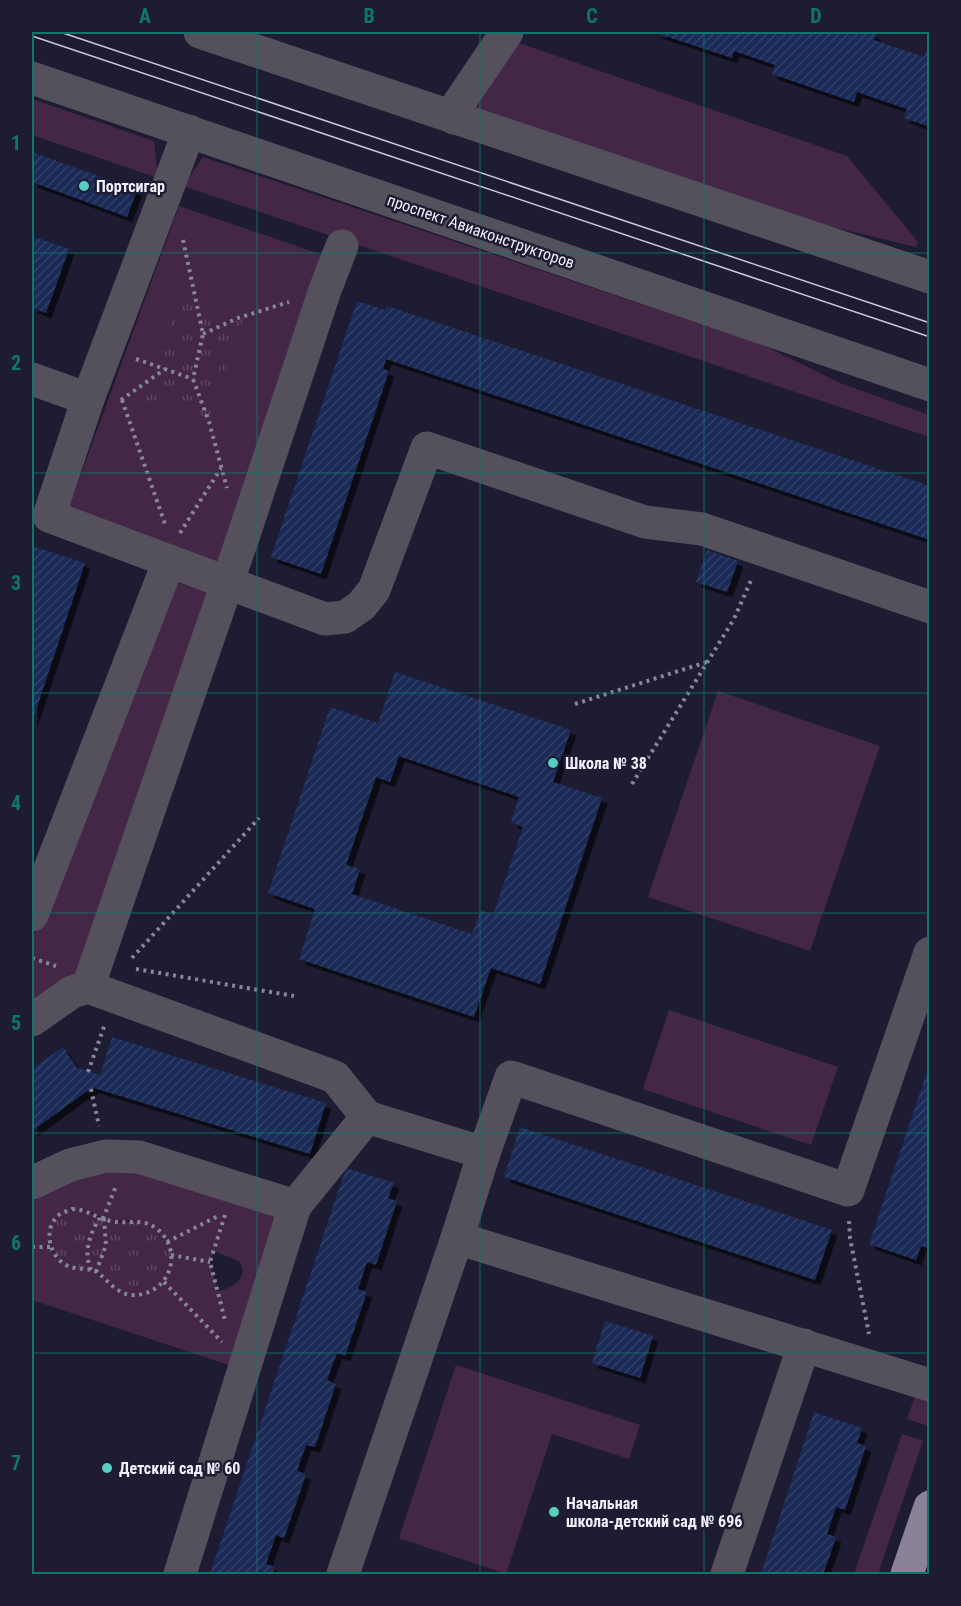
<svg xmlns="http://www.w3.org/2000/svg" width="961" height="1606" viewBox="0 0 961 1606" font-family="'Roboto Condensed',sans-serif">
<defs>
<pattern id="park-tufts" width="24" height="20" patternUnits="userSpaceOnUse" patternTransform="scale(1.5)"><rect width="24" height="20" fill="#442747"/><path d="M3 7l-1-3M5 7V3M7 7l1-3M15 17l-1-3M17 17v-4M19 17l1-3" fill="none" stroke="#5f4762"/></pattern>
<pattern id="building-hatch" width="6" height="6" patternUnits="userSpaceOnUse" patternTransform="scale(1.5)"><rect width="6" height="6" fill="#1b2c58"/><path d="M-1 1l2-2M0 6l6-6M5 7l2-2" fill="none" stroke="#314169"/></pattern>
<filter id="shadow"><feDropShadow dx="5.5" dy="5.5" stdDeviation="0" flood-color="#0009"/></filter>
</defs>
<rect width="100%" height="100%" fill="#1e1c33"/>
<!-- grass -->
<g fill="#442747" fill-rule="evenodd">
<polygon points="516,42 847,156 918,242 916,247 812,222 476,109"/>
<polygon points="32,99 154,141 158,178 32,135"/>
<polygon points="203,157 763,345 840,383 929,415 929,437 183,186"/>
<polygon points="179,206 326,256 223,568 68,510"/>
<polygon points="170,580 215,595 81,981 32,1012 32,941"/>
<polygon points="718,691 880,746 810,951 648,897"/>
<polygon points="669,1010 838,1067 811,1145 643,1089"/>
<path d="M106,1169L137,1171L281,1215L232,1366L32,1300V1201L75,1178ZM81,1209L111,1221L131,1220L156,1229L170,1247L101,1277C85,1261 67,1273 51,1250ZM214,1251L239,1261L243,1270C241,1284 230,1288 218,1291L210,1262Z"/>
<polygon points="456,1365 640,1425 629,1459 552,1434 506,1574 399,1538"/>
<polygon points="915,1396 929,1401 928,1426 907,1419"/>
<polygon points="902,1434 923,1441 878,1574 854,1574"/>
</g>
<!-- park -->
<g fill="url(#park-tufts)">
<polygon points="179,298 243,320 209,422 145,400"/>
<path d="M72,1209C87,1209 97,1219 111,1221C127,1225 139,1217 156,1228C186,1250 169,1297 131,1295C113,1293 106,1275 93,1270C84,1267 75,1270 66,1265C49,1256 42,1227 60,1214C63,1212 68,1211 72,1209Z"/>
</g>
<!-- building -->
<g fill="url(#building-hatch)" fill-rule="evenodd" filter="url(#shadow)">
<polygon points="653,32 869,32 876,34 874,40 924,57 926,51 930,52 930,127 904,118 907,109 857,92 854,102 772,74 775,65 734,51 732,58"/>
<polygon points="32,152 137,190 127,217 32,182"/>
<polygon points="32,236 69,249 46,313 32,308"/>
<polygon points="357,301 385,310 387,306 930,486 930,540 386,359 383,369 389,371 321,574 271,557"/>
<polygon points="35,547 85,563 32,722 32,556"/>
<polygon points="707,550 738,561 727,592 696,582"/>
<path d="M395,672L571,730L553,782L602,798L540,984L491,968L474,1017L299,959L315,909L268,893L330,707L378,723ZM399,756L519,797L511,822L523,827L493,915L481,910L472,934L352,894L360,869L346,865L376,777L390,782Z"/>
<polygon points="112,1037 326,1103 310,1154 94,1088 87,1091 32,1131 32,1069 63,1047 77,1068 100,1075"/>
<polygon points="929,1066 930,1249 921,1246 916,1260 869,1244"/>
<polygon points="520,1127 832,1230 815,1280 504,1177"/>
<polygon points="346,1168 394,1183 388,1198 397,1201 376,1265 367,1262 358,1289 367,1292 345,1356 337,1353 327,1380 336,1384 315,1447 306,1445 297,1471 306,1474 299,1495 284,1538 276,1535 266,1564 275,1567 272,1574 210,1574"/>
<polygon points="605,1321 653,1336 640,1378 592,1363"/>
<polygon points="814,1412 862,1428 857,1443 866,1446 845,1510 836,1507 827,1534 836,1537 829,1558 823,1574 761,1574"/>
</g>
<g fill="none" stroke-linecap="round" stroke-linejoin="round">
<!-- path -->
<g stroke="#878698" stroke-width="4" stroke-dasharray="3 4.5" stroke-linecap="butt">
<polyline points="183,240 203,334 193,379 209,422 227,488"/>
<polyline points="203,334 238,318 289,302"/>
<polyline points="136,359 193,379"/>
<polyline points="121,400 165,369"/>
<polyline points="122,400 166,527"/>
<polyline points="180,533 221,468"/>
<polyline points="575,704 707,662"/>
<polyline points="632,784 734,619 752,578"/>
<polyline points="32,958 56,966"/>
<polyline points="132,958 259,818"/>
<polyline points="136,969 294,996"/>
<polyline points="88,1072 105,1024"/>
<polyline points="91,1089 99,1126"/>
<path d="M72,1209C87,1209 97,1219 111,1221C127,1225 139,1217 156,1228C186,1251 169,1297 131,1295C113,1293 104,1274 93,1270C84,1268 75,1270 66,1265C49,1256 42,1228 60,1214C63,1212 68,1211 72,1209Z"/>
<polyline points="225,1215 210,1262 225,1320"/>
<polyline points="103,1219 116,1186"/>
<polyline points="849,1221 850,1238 869,1334"/>
<polyline points="167,1242 220,1215"/>
<polyline points="32,1247 51,1247"/>
<polyline points="171,1255 210,1262"/>
<path d="M91,1270C83,1252 90,1233 100,1218"/>
<polyline points="96,1272 106,1245 104,1219"/>
<polyline points="164,1282 222,1342"/>
</g>
<!-- minor -->
<g stroke="#55515c" stroke-width="33">
<polyline points="200,32 930,277"/>
<polyline points="32,78 930,385"/>
<polyline points="454,118 459,103 507,32"/>
<polyline points="32,379 88,399"/>
<polyline points="169,561 325,619 345,617 361,606 374,590 427,448 645,522 702,529 930,607"/>
<polyline points="32,915 169,561 49,516 88,399 189,131"/>
<polyline points="88,987 241,543 325,290 342,246"/>
<polyline points="32,1020 72,992 88,987 335,1077 367,1117"/>
<polyline points="484,1153 511,1077 848,1190 930,953"/>
<polyline points="32,1183 70,1165 106,1156 139,1157 295,1206 367,1117 484,1153 457,1238 930,1385"/>
<polyline points="180,1574 295,1206"/>
<polyline points="343,1574 457,1238"/>
<polyline points="727,1574 804,1345"/>
</g>
<!-- major -->
<polyline stroke="#8b8198" stroke-width="33" points="907,1574 930,1507"/>
<!-- tram -->
<g stroke="#c9c9d8" stroke-width="1.5">
<polyline points="60,32 930,323"/>
<polyline points="32,36 930,337"/>
</g>
</g>
<!-- grid -->
<path fill="none" stroke="#0f766e" stroke-width="1.5" stroke-opacity="0.55" d="M257,32V1574M480,32V1574M704,32V1574M32,253H930M32,473H930M32,693H930M32,913H930M32,1133H930M32,1353H930"/>
<!-- markers -->
<g fill="#56cec4" stroke="#1e1c33" stroke-width="2">
<circle cx="84" cy="186" r="6"/>
<circle cx="553" cy="763" r="6"/>
<circle cx="107" cy="1468" r="6"/>
<circle cx="554" cy="1512" r="6"/>
</g>
<g text-anchor="middle" stroke-width="5" stroke-linejoin="round" paint-order="stroke">
<!-- poi labels -->
<g font-size="16" font-weight="bold" fill="#f0f0fd" stroke="#1e1c33" text-anchor="start">
<text x="96" y="192">Портсигар</text>
<text x="565" y="769">Школа № 38</text>
<text x="119" y="1474">Детский сад № 60</text>
<text x="566" y="1509">Начальная<tspan x="566" dy="18">школа-детский сад № 696</tspan></text>
</g>
<!-- street labels -->
<g font-size="16" fill="#f0f0fd" stroke="#1e1c33">
<text transform="translate(481 231) rotate(19)" y="6">проспект Авиаконструкторов</text>
</g>
</g>
<!-- border -->
<rect width="961" height="1606" fill="none" stroke="#1e1c33" stroke-width="66"/>
<rect x="33" y="33" width="895" height="1540" fill="none" stroke="#0f766e" stroke-width="2"/>
<g font-size="20" text-anchor="middle" font-weight="bold" fill="#0f766e">
<text x="145" y="23">A</text>
<text x="369" y="23">B</text>
<text x="592" y="23">C</text>
<text x="816" y="23">D</text>
<text x="16" y="150">1</text>
<text x="16" y="370">2</text>
<text x="16" y="590">3</text>
<text x="16" y="810">4</text>
<text x="16" y="1030">5</text>
<text x="16" y="1250">6</text>
<text x="16" y="1470">7</text>
</g>
</svg>
